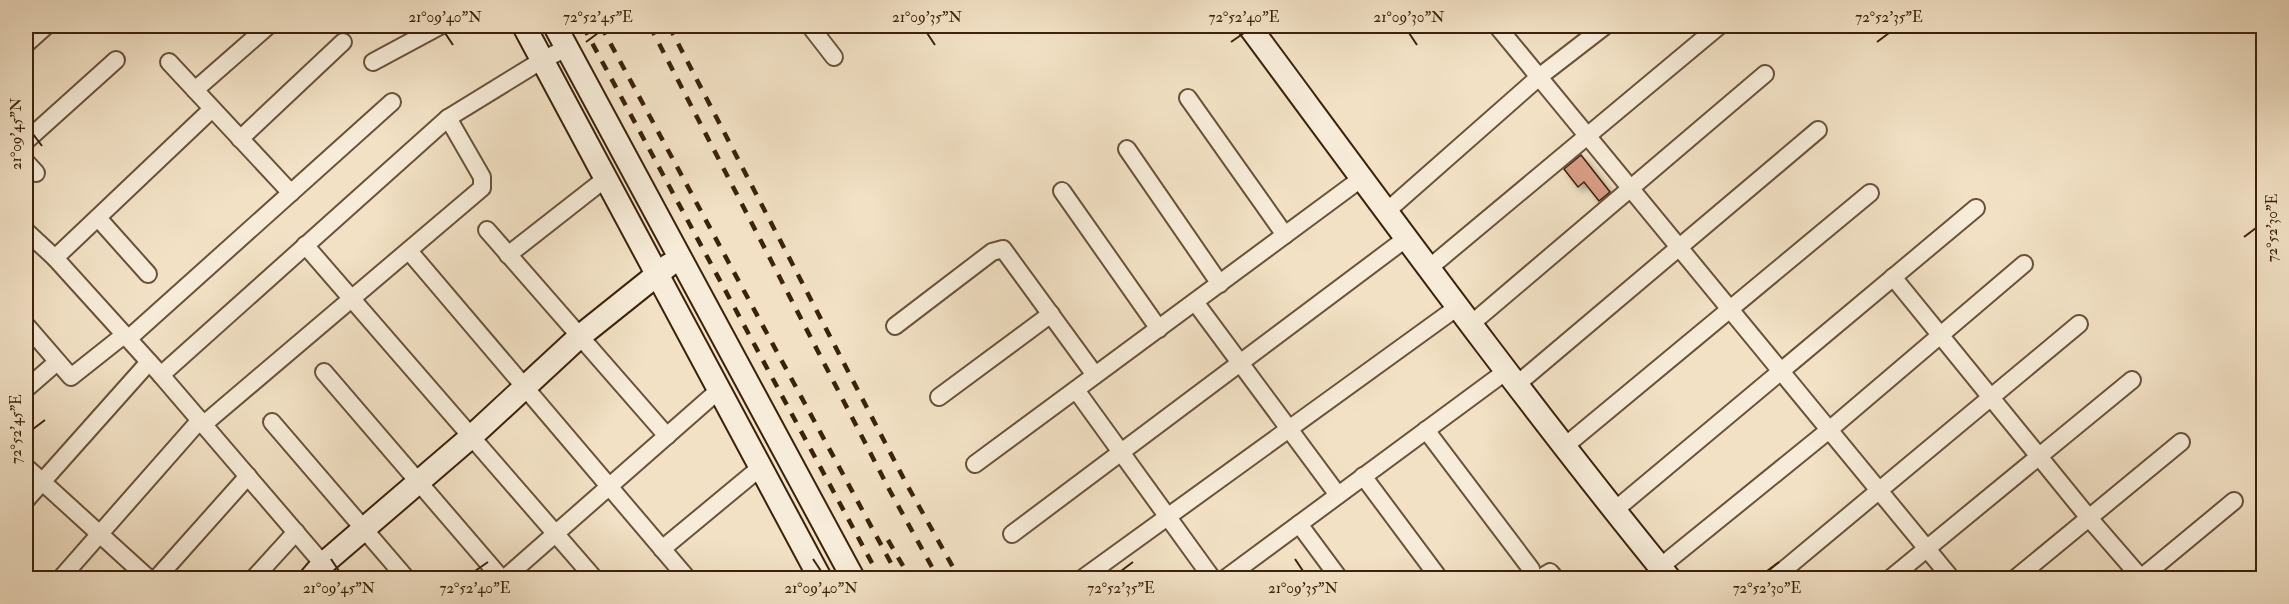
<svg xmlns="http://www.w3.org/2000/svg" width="2289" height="604" viewBox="0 0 2289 604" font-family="'IM FELL Double Pica',serif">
<defs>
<filter id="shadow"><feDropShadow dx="4.5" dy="4.5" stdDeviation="3" flood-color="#0004"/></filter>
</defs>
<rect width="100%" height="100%" fill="#f2e1c5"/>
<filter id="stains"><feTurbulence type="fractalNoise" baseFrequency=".00333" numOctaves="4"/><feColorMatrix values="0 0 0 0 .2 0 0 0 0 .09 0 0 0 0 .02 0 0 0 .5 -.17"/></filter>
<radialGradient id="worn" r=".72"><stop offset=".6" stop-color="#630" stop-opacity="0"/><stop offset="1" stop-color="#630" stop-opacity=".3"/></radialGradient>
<!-- building -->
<polygon fill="#d89b85" stroke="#3b220b" stroke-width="1.5" filter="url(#shadow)" points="1581,155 1610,192 1599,201 1584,182 1578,187 1564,169"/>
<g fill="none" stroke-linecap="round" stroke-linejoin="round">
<defs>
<g id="street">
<polyline points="810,26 834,57"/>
<polyline points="1497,26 1951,578"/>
<polyline points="26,44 46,26"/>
<polyline points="169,62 291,193"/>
<polyline points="373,62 440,26"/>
<polyline points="195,90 268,26"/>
<polyline points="1188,98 1285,235"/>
<polyline points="240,139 343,42"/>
<polyline points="26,141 116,60"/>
<polyline points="1127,149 1220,284"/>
<polyline points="26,162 36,173"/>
<polyline points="1062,191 1159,329"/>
<polyline points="1387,211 1539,77 1605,26"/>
<polyline points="98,218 148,274"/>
<polyline points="487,230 667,436"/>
<polyline points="26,231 55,258 161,375 323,564"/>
<polyline points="305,245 594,578"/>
<polyline points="409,251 687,578"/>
<polyline points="508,255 605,179"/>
<polyline points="55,258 212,109"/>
<polyline points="1429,268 1719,26"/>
<polyline points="1893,277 2089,518 2141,578"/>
<polyline points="1195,302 1338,495"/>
<polyline points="1471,324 1765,74"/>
<polyline points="26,325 71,377 124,335"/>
<polyline points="895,326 992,252 1003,249 1095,375"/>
<polyline points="128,339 392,102"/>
<polyline points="324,372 501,578"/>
<polyline points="161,375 448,118 544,59 567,48"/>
<polyline points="1515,386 1818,130"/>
<polyline points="26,389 57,362"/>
<polyline points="1076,390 1212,578"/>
<polyline points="939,397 1051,314"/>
<polyline points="272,422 406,578"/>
<polyline points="204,424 482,188 482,177 448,118"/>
<polyline points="1426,430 1531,569"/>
<polyline points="1565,446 1870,193"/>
<polyline points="975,464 1362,178"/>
<polyline points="26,467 148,578"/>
<polyline points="1363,476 1439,578"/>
<polyline points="26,500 149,362"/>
<polyline points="1615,510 1976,208"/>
<polyline points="1299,524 1339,578"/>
<polyline points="1012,534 1408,237"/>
<polyline points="662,549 761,467"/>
<polyline points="1660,567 1829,430 2024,264"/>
<polyline points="61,578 200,420"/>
<polyline points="157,578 248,476"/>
<polyline points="254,578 296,532"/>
<polyline points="505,578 719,390"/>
<polyline points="1083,578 1459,306"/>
<polyline points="1226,578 1505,372"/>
<polyline points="1540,578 1550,572 1555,578"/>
<polyline points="1774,578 2079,324"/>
<polyline points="1891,578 2132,380"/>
<polyline points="2016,578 2181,442"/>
<polyline points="2141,578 2234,501"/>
</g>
<g id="secondary">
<polyline points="524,26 820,578"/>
<polyline points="555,26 853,578"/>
<path d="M1249,26C1387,212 1523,399 1669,578"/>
<polyline points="311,578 323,564 472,436 579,337 669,265"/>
</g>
</defs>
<!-- street casing -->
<use href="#street" stroke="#69523a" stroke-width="20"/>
<!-- secondary casing -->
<use href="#secondary" stroke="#3b220b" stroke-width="26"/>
<!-- street -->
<use href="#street" stroke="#f7ecd9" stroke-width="16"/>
<!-- secondary -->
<use href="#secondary" stroke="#f7ecd9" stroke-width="22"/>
<!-- rail -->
<g stroke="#3b220b" stroke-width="4.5" stroke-dasharray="10 10" stroke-linecap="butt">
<polyline points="583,26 880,578"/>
<polyline points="601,26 899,578"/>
<polyline points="650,26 890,491 938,578"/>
<polyline points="669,26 906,483 959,578"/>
<polyline points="888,540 910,578"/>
</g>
</g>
<!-- ticks -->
<path fill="none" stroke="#3b220b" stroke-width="2" d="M445,33L453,45M927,33L935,45M1409,33L1417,45M586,42L598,33M1231,42L1244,33M1877,42L1889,33M33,134L42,146M2244,237L2256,228M33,429L45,420M331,559L339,571M813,559L821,571M1295,559L1303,571M475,571L488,562M1121,571L1133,562M1767,571L1779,562"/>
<!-- margin -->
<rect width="2289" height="604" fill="none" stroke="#f2e1c5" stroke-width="66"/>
<rect x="33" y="33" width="2223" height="538" fill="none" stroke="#3b220b" stroke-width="2"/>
<g font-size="15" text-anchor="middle" fill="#3b220b">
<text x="445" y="22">21°09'40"N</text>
<text x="598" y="22">72°52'45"E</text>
<text x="927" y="22">21°09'35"N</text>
<text x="1244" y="22">72°52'40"E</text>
<text x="1409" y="22">21°09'30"N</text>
<text x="1889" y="22">72°52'35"E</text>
<text transform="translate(16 134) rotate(-90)" y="5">21°09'45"N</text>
<text transform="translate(2272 228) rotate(-90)" y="5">72°52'30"E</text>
<text transform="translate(16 429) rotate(-90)" y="5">72°52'45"E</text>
<text x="339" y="593">21°09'45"N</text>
<text x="475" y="593">72°52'40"E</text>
<text x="821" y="593">21°09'40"N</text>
<text x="1121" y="593">72°52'35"E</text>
<text x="1303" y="593">21°09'35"N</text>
<text x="1767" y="593">72°52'30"E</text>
</g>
<rect width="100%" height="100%" filter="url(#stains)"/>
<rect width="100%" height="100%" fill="url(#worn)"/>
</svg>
